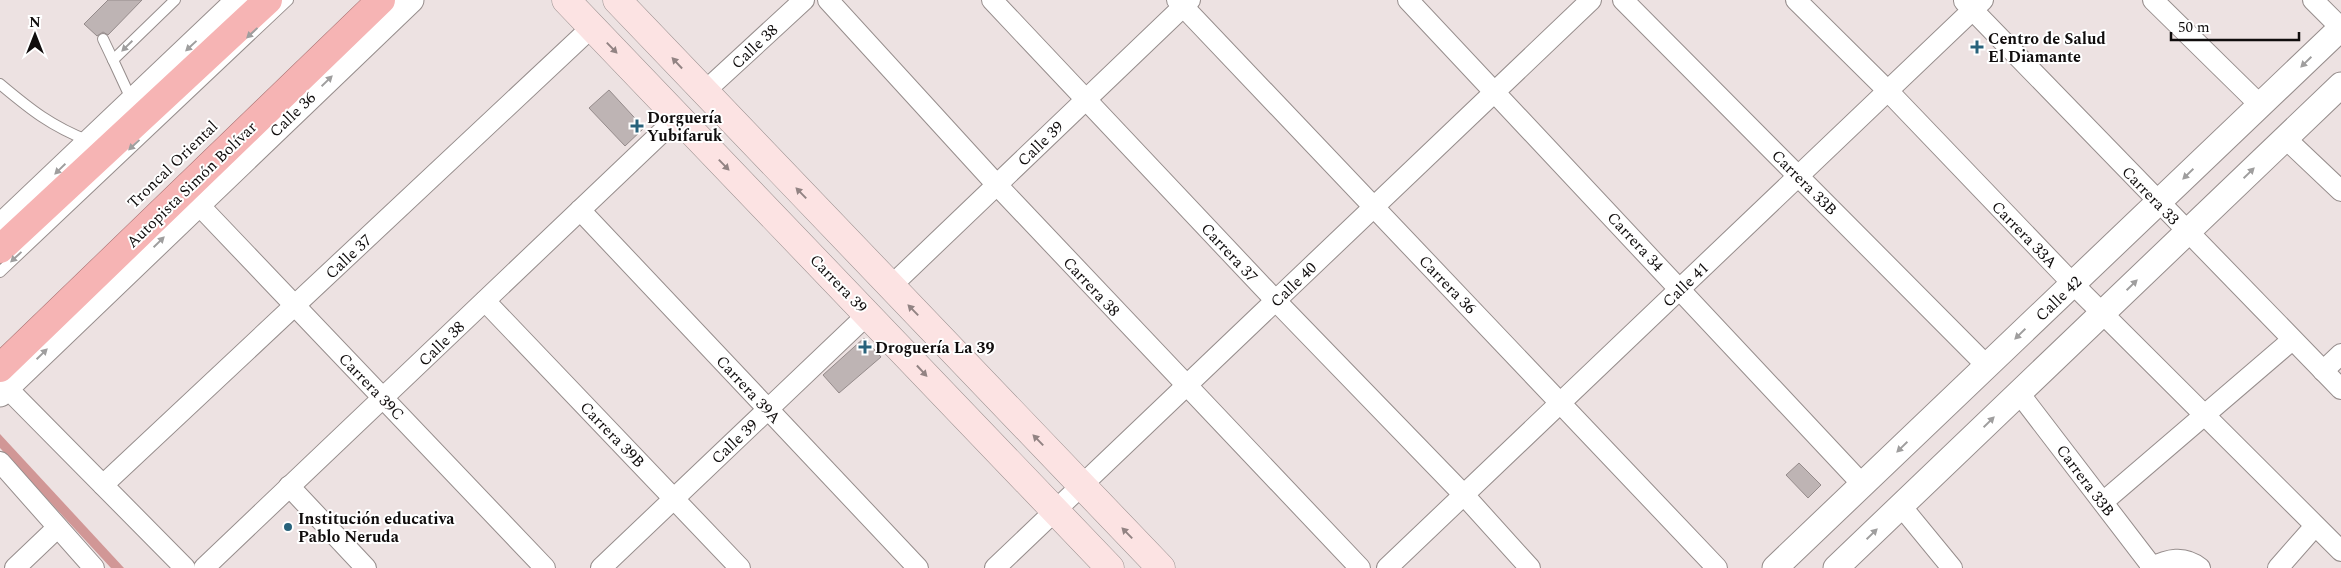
<svg xmlns="http://www.w3.org/2000/svg" width="2341" height="568" viewBox="0 0 2341 568" font-family="Spectral,serif">
<rect width="100%" height="100%" fill="#ede2e2"/>
<!-- water -->
<polygon fill="#d19796" points="0,434 124,568 111,568 0,448"/>
<!-- building -->
<g fill="#beb4b4" stroke="#958b8b">
<polygon points="108,0 142,0 108,35 103,32 97,36 84,24"/>
<polygon points="609,90 644,128 625,146 589,108"/>
<polygon points="864,338 881,357 839,393 823,375"/>
<polygon points="1799,463 1821,485 1808,498 1786,475"/>
</g>
<g fill="none" stroke-linecap="round" stroke-linejoin="round">
<defs>
<g id="service">
<polyline points="103,39 113,60"/>
<path d="M0,84C31,110 51,126 89,141"/>
<polyline points="132,101 113,60 175,0"/>
<polyline points="0,272 288,0"/>
</g>
<g id="minor">
<polyline points="828,0 997,185 1360,568"/>
<polyline points="992,0 1276,301 1464,495 1530,568"/>
<polyline points="1177,0 1717,568"/>
<polyline points="1408,0 1862,484"/>
<polyline points="1623,0 1987,366"/>
<polyline points="1796,0 1888,91 2073,284 2341,551"/>
<polyline points="2153,0 2260,105"/>
<polyline points="2313,0 2341,28"/>
<polyline points="1964,1 2341,389"/>
<polyline points="704,92 804,0"/>
<polyline points="2285,138 2341,191"/>
<polyline points="198,204 545,568"/>
<polyline points="580,210 918,568"/>
<polyline points="890,287 1190,0"/>
<polyline points="485,301 740,568"/>
<polyline points="2323,371 2341,354"/>
<polyline points="7,388 185,568"/>
<polyline points="2019,393 2153,568"/>
<polyline points="0,462 94,568"/>
<polyline points="103,485 592,27"/>
<polyline points="289,486 366,568"/>
<polyline points="2103,502 2292,340"/>
<polyline points="1901,506 1952,568"/>
<polyline points="15,568 57,528"/>
<polyline points="204,568 678,117"/>
<polyline points="601,568 868,314"/>
<polyline points="995,568 1591,0"/>
<polyline points="1387,568 1983,0"/>
<path d="M2150,568C2168,559 2184,555 2200,568"/>
<polyline points="2278,568 2315,526"/>
</g>
<g id="tertiary">
<polyline points="0,227 239,0"/>
<polyline points="0,394 411,0"/>
<polyline points="1775,568 2341,28"/>
<polyline points="1836,568 2341,85"/>
</g>
<g id="secondary">
<polyline points="566,0 1110,568"/>
<polyline points="617,0 1161,568"/>
</g>
<g id="trunk">
<polyline points="0,249 268,0"/>
<polyline points="0,368 381,0"/>
</g>
</defs>
<!-- service casing -->
<use href="#service" stroke="#968d8c" stroke-width="12"/>
<!-- minor casing -->
<use href="#minor" stroke="#968d8c" stroke-width="22"/>
<!-- tertiary casing -->
<use href="#tertiary" stroke="#968d8c" stroke-width="27"/>
<!-- secondary casing -->
<use href="#secondary" stroke="#968d8c" stroke-width="29"/>
<!-- trunk casing -->
<use href="#trunk" stroke="#a46e6e" stroke-width="29"/>
<!-- service -->
<use href="#service" stroke="#fff" stroke-width="10"/>
<!-- minor -->
<use href="#minor" stroke="#fff" stroke-width="20"/>
<!-- tertiary -->
<use href="#tertiary" stroke="#fff" stroke-width="25"/>
<!-- secondary -->
<use href="#secondary" stroke="#fce3e3" stroke-width="28"/>
<!-- trunk -->
<use href="#trunk" stroke="#f6b4b4" stroke-width="28"/>
</g>
<!-- one-way arrows -->
<defs><path id="oneway-solid" d="M-6-.8H1V-3.2L6.5 0L1 3.2V.8H-6Z" transform="scale(1.25)"/></defs>
<g fill="#9f9e9e">
<use href="#oneway-solid" transform="translate(252 33) rotate(137)"/>
<use href="#oneway-solid" transform="translate(127 46) rotate(136)"/>
<use href="#oneway-solid" transform="translate(191 46) rotate(137)"/>
<use href="#oneway-solid" transform="translate(2306 62) rotate(136)"/>
<use href="#oneway-solid" transform="translate(327 81) rotate(-44)"/>
<use href="#oneway-solid" transform="translate(134 145) rotate(137)"/>
<use href="#oneway-solid" transform="translate(60 169) rotate(136)"/>
<use href="#oneway-solid" transform="translate(2249 173) rotate(-44)"/>
<use href="#oneway-solid" transform="translate(2188 174) rotate(136)"/>
<use href="#oneway-solid" transform="translate(159 242) rotate(-44)"/>
<use href="#oneway-solid" transform="translate(16 257) rotate(137)"/>
<use href="#oneway-solid" transform="translate(2132 285) rotate(-44)"/>
<use href="#oneway-solid" transform="translate(2020 334) rotate(136)"/>
<use href="#oneway-solid" transform="translate(42 354) rotate(-44)"/>
<use href="#oneway-solid" transform="translate(1989 422) rotate(-44)"/>
<use href="#oneway-solid" transform="translate(1902 447) rotate(136)"/>
<use href="#oneway-solid" transform="translate(1872 534) rotate(-44)"/>
</g>
<g fill="#928383">
<use href="#oneway-solid" transform="translate(612 48) rotate(46)"/>
<use href="#oneway-solid" transform="translate(677 63) rotate(-133)"/>
<use href="#oneway-solid" transform="translate(724 165) rotate(46)"/>
<use href="#oneway-solid" transform="translate(801 193) rotate(-134)"/>
<use href="#oneway-solid" transform="translate(913 310) rotate(-134)"/>
<use href="#oneway-solid" transform="translate(922 371) rotate(47)"/>
<use href="#oneway-solid" transform="translate(1038 440) rotate(-134)"/>
<use href="#oneway-solid" transform="translate(1127 533) rotate(-134)"/>
</g>
<!-- markers -->
<g fill="#28627b" stroke="#fff" stroke-width="2">
<path d="M1974.5 39.5h5v5h5v5h-5v5h-5v-5h-5v-5h5z"/>
<path d="M634.5 118.5h5v5h5v5h-5v5h-5v-5h-5v-5h5z"/>
<path d="M862.5 339.5h5v5h5v5h-5v5h-5v-5h-5v-5h5z"/>
<circle cx="288" cy="527" r="5"/>
</g>
<g text-anchor="middle" stroke-width="4" stroke-linejoin="round" paint-order="stroke">
<!-- poi labels -->
<g font-size="16" font-weight="bold" fill="#100d0d" stroke="#fff" text-anchor="start">
<text x="1988" y="44">Centro de Salud<tspan x="1988" dy="18">El Diamante</tspan></text>
<text x="647" y="123">Dorguería<tspan x="647" dy="18">Yubifaruk</tspan></text>
<text x="875" y="353">Droguería La 39</text>
<text x="298" y="524">Institución educativa<tspan x="298" dy="18">Pablo Neruda</tspan></text>
</g>
<!-- street labels -->
<g font-size="16" fill="#100d0d" stroke="#fff">
<text transform="translate(754 46) rotate(-43)" y="6">Calle 38</text>
<text transform="translate(292 114) rotate(-44)" y="6">Calle 36</text>
<text transform="translate(1040 143) rotate(-44)" y="6">Calle 39</text>
<text transform="translate(172 164) rotate(-44)" y="6">Troncal Oriental</text>
<text transform="translate(1805 182) rotate(45)" y="6">Carrera 33B</text>
<text transform="translate(191 184) rotate(-44)" y="6">Autopista Simón Bolívar</text>
<text transform="translate(2151 195) rotate(46)" y="6">Carrera 33</text>
<text transform="translate(2025 234) rotate(46)" y="6">Carrera 33A</text>
<text transform="translate(1636 241) rotate(47)" y="6">Carrera 34</text>
<text transform="translate(1230 252) rotate(47)" y="6">Carrera 37</text>
<text transform="translate(348 256) rotate(-43)" y="6">Calle 37</text>
<text transform="translate(839 283) rotate(46)" y="6">Carrera 39</text>
<text transform="translate(1293 284) rotate(-44)" y="6">Calle 40</text>
<text transform="translate(1448 284) rotate(46)" y="6">Carrera 36</text>
<text transform="translate(1685 284) rotate(-44)" y="6">Calle 41</text>
<text transform="translate(1092 286) rotate(47)" y="6">Carrera 38</text>
<text transform="translate(2058 298) rotate(-44)" y="6">Calle 42</text>
<text transform="translate(441 343) rotate(-44)" y="6">Calle 38</text>
<text transform="translate(372 386) rotate(46)" y="6">Carrera 39C</text>
<text transform="translate(749 389) rotate(47)" y="6">Carrera 39A</text>
<text transform="translate(613 434) rotate(46)" y="6">Carrera 39B</text>
<text transform="translate(734 441) rotate(-43)" y="6">Calle 39</text>
<text transform="translate(2086 480) rotate(53)" y="6">Carrera 33B</text>
</g>
</g>
<!-- north arrow -->
<g transform="translate(35 35)" stroke="#ffffff" stroke-width="4" paint-order="stroke">
<path d="M0-4L9 19L0 12L-9 19Z" fill="#100d0d"/>
<text y="-8" font-size="14" font-weight="bold" text-anchor="middle" fill="#100d0d">N</text>
</g>
<!-- scale -->
<path d="M2171 32v8h128v-8" fill="none" stroke="#100d0d" stroke-width="2.5"/>
<text x="2178" y="32" font-size="15" fill="#100d0d" stroke="#ffffff" stroke-width="4" paint-order="stroke">50 m</text>
</svg>
